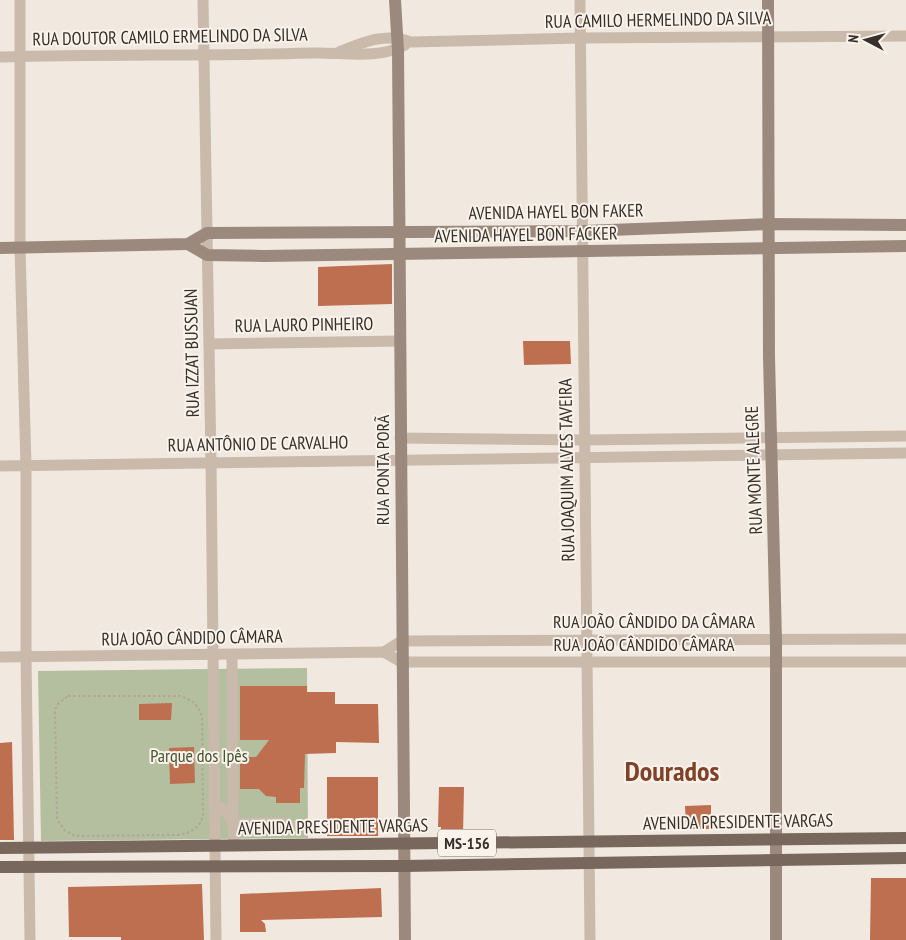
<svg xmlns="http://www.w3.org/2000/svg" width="906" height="940" viewBox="0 0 906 940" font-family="'PT Sans Narrow',sans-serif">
<rect width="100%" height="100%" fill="#f1e9df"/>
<!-- green -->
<polygon fill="#b4bfa0" points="307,668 308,838 41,841 38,671"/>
<!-- building -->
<g fill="#be6f50">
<polygon points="392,264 392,304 318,306 318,267"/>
<polygon points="523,341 570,341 571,364 524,365"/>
<polygon points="240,686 307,686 307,692 335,692 335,704 378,704 379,743 336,742 336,753 305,754 304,788 300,788 300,803 276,803 276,797 266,796 259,789 240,789 240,757 256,757 269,740 240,740"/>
<polygon points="172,703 171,720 139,720 139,704"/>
<polygon points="12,742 14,840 0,840 0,743"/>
<polygon points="194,747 195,783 170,784 169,748"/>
<rect x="327" y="777" width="51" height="59"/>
<polygon points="439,787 464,787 463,835 441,835 441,827 438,827"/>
<polygon points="711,805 711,829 686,829 685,806"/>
<polygon points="871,878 906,878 906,940 870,940"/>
<polygon points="202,884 204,940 121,940 121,937 69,937 68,887"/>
<polygon points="381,888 382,917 261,920 265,924 266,932 240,932 240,894"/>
</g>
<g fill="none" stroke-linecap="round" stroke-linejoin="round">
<!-- path -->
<path stroke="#b4a496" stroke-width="2" stroke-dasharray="2.5 2.5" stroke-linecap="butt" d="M68,696H180C192,700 199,705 202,717L203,815C200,828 192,832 179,835L75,836L64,830L57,819L55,710L58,704Z"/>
<!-- lane -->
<polyline stroke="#c9baab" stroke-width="5.5" points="233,821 283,820 295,824"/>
<!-- street -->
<g stroke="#c9baab" stroke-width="11">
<polyline points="20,0 20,248 26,466 26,657 30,940"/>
<polyline points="203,0 211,462 216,940"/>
<polyline points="580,0 590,940"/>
<path d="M339,52C363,42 386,32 411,42L581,38L906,36"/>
<path d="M0,57C104,54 208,56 312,53C341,52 378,60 405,45"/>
<polyline points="209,344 400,341"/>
<polyline points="400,438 585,440 906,436"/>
<polyline points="0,466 906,453"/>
<polyline points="384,652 401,641 906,639"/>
<polyline points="232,656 233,821"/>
<polyline points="0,657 384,652 401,662 906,662"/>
<path d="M214,803C235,816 233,822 234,845"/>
</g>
<!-- secondary -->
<g stroke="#9c897d" stroke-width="12">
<polyline points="395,0 398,50 405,940"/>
<polyline points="768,0 769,357 776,640 776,940"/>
<polyline points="188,244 207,255 264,256 906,246"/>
<polyline points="0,248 188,244 207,233 583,231 768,224 906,225"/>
</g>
<!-- primary -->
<g stroke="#78675c" stroke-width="12">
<polyline points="0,848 906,838"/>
<polyline points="0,867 404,866 906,858"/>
</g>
</g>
<g text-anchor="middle" stroke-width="4" stroke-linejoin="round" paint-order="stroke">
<!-- shield labels -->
<rect fill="#f9f3eb" stroke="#716a64" stroke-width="1" x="438" y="829.5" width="58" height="27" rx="4"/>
<g font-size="16" font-weight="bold" fill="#372f2a">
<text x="467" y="849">MS-156</text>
</g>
<!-- street labels -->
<g font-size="18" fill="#372f2a" stroke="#f9f3eb">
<text transform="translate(658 20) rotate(-1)" y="6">RUA CAMILO HERMELINDO DA SILVA</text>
<text transform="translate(170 37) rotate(-1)" y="6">RUA DOUTOR CAMILO ERMELINDO DA SILVA</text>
<text transform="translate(556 212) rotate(-1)" y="6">AVENIDA HAYEL BON FAKER</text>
<text transform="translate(526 235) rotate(-1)" y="6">AVENIDA HAYEL BON FACKER</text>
<text transform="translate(304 325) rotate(-1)" y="6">RUA LAURO PINHEIRO</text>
<text transform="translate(192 353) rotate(-91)" y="6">RUA IZZAT BUSSUAN</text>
<text transform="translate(258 444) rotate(-1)" y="6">RUA ANTÔNIO DE CARVALHO</text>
<text transform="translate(383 470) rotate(-90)" y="6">RUA PONTA PORÃ</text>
<text transform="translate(567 470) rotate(-91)" y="6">RUA JOAQUIM ALVES TAVEIRA</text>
<text transform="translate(754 470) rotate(-92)" y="6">RUA MONTE ALEGRE</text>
<text x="654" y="628">RUA JOÃO CÂNDIDO DA CÂMARA</text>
<text transform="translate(192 638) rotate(-1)" y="6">RUA JOÃO CÂNDIDO CÂMARA</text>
<text x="644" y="651">RUA JOÃO CÂNDIDO CÂMARA</text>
<text transform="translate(738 822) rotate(-1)" y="6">AVENIDA PRESIDENTE VARGAS</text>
<text transform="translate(333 827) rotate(-1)" y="6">AVENIDA PRESIDENTE VARGAS</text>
</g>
<!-- park labels -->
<g font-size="18" fill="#45542f" stroke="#f9f3eb">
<text x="199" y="762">Parque dos Ipês</text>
</g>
<!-- town labels -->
<g font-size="28" font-weight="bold" fill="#814128" stroke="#f9f3eb">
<text x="672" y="781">Dourados</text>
</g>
</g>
<!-- north arrow -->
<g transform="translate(866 40) rotate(276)" stroke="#f9f3eb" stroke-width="4" paint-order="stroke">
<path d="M0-4L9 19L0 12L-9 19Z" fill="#372f2a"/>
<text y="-8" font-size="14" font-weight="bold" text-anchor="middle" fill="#372f2a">N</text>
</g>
</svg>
